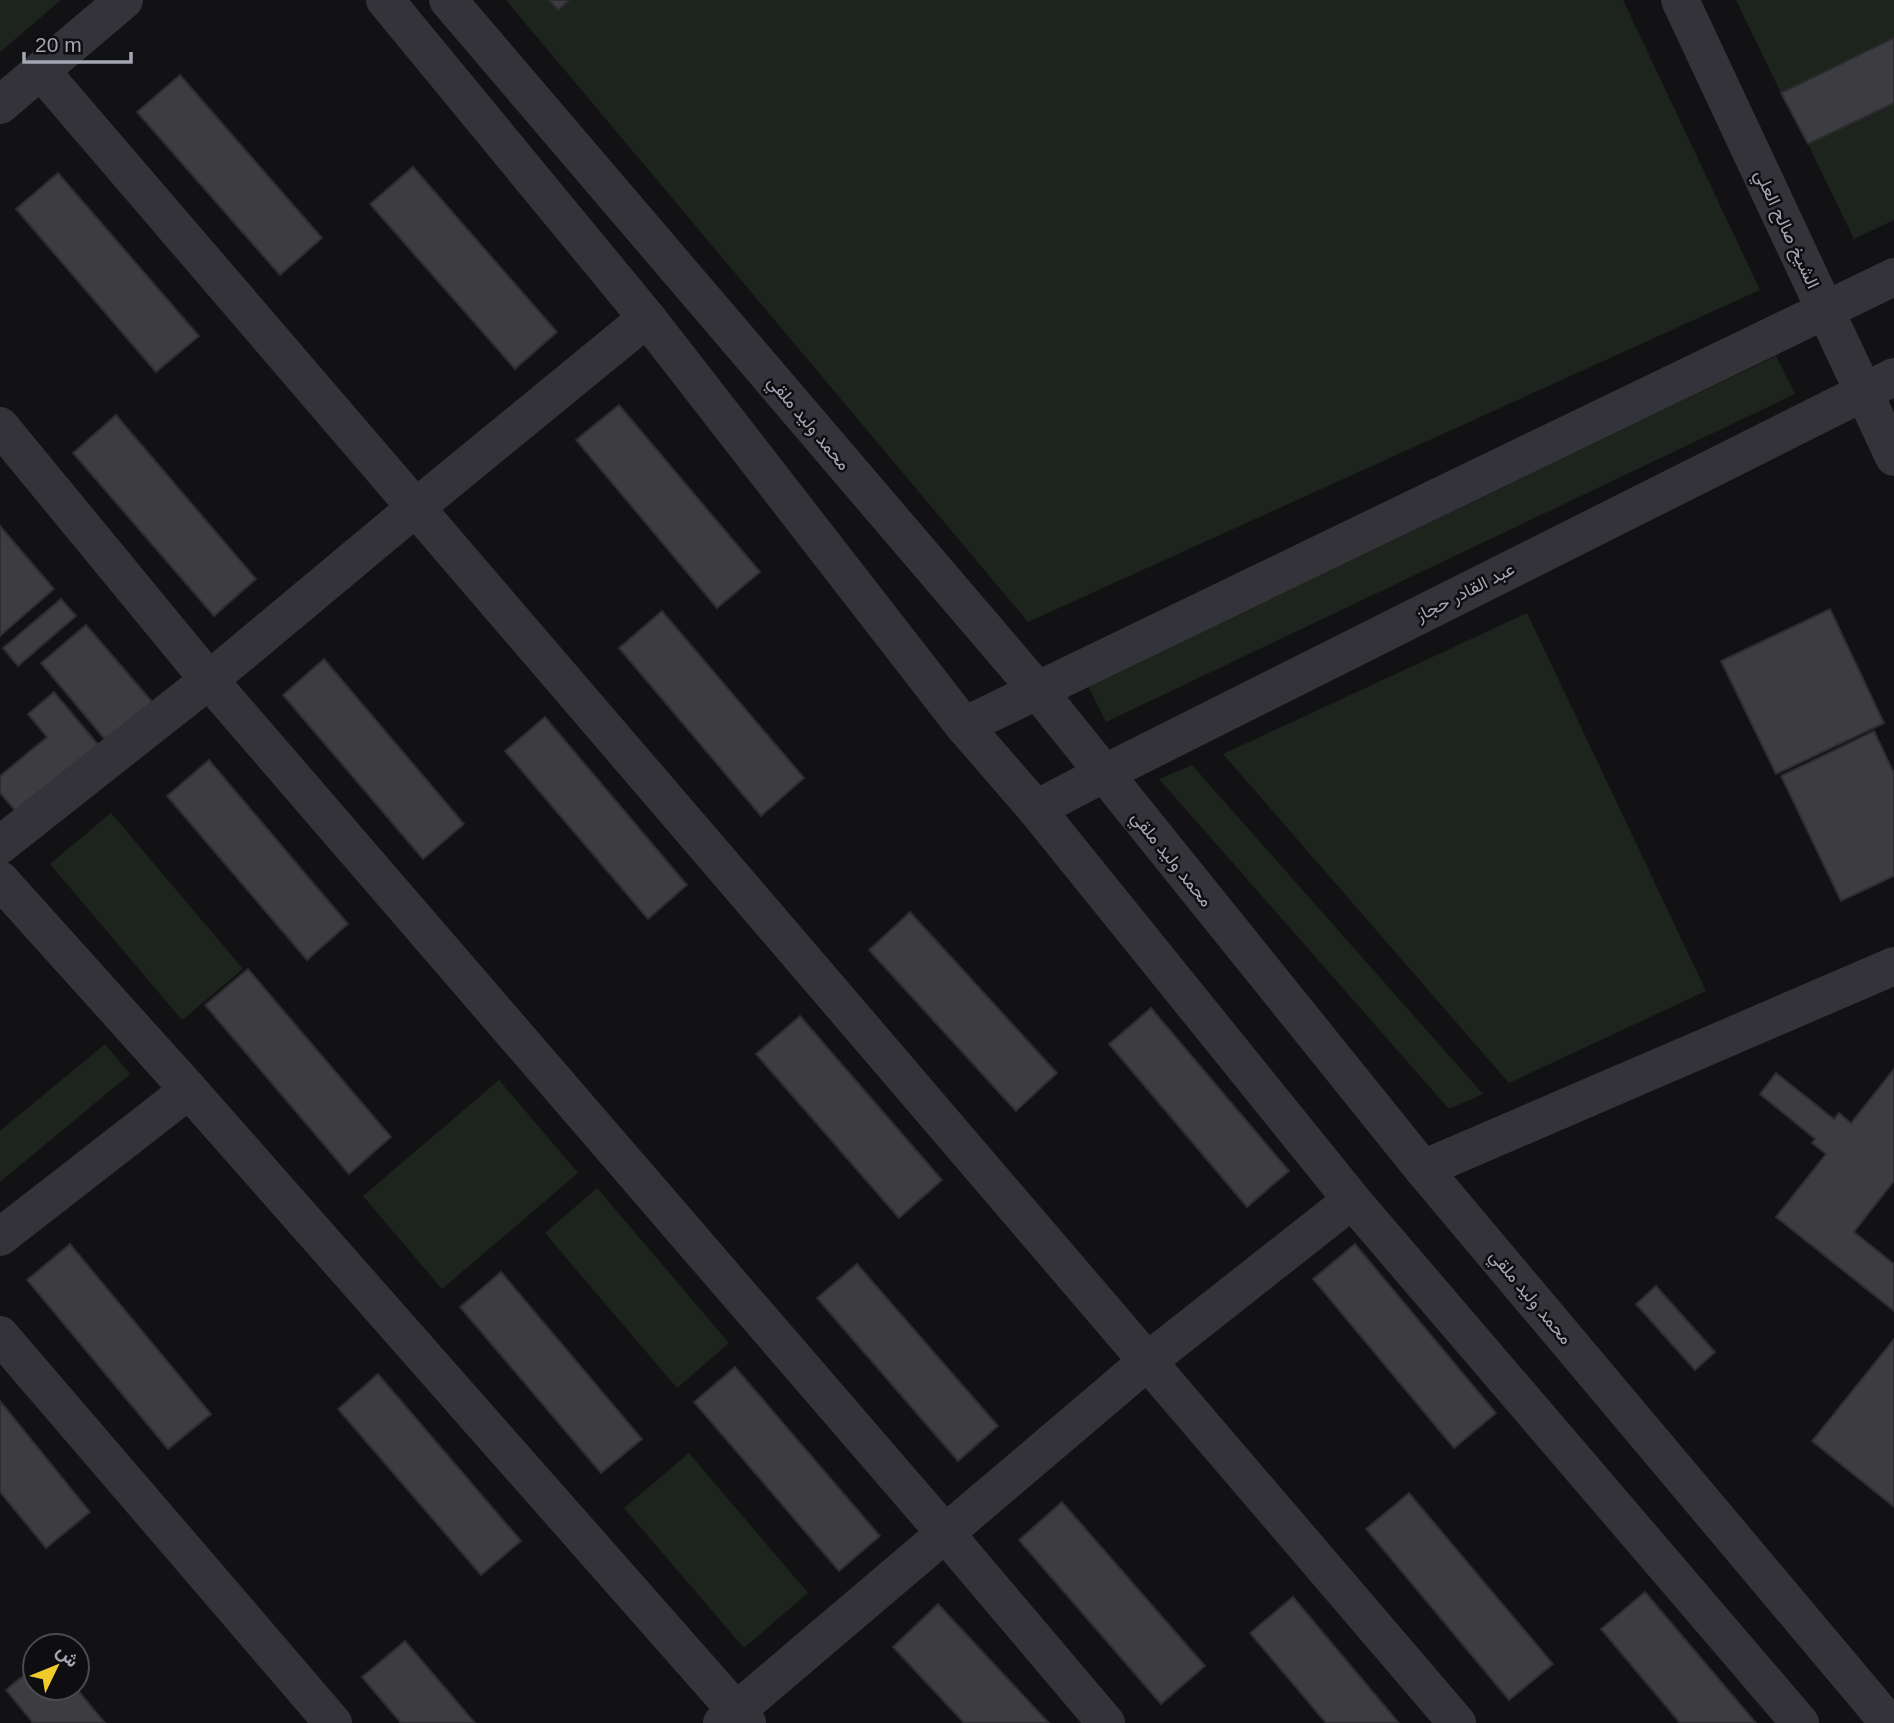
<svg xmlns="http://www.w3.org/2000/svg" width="1894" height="1723" viewBox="0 0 1894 1723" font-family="Arial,Vazirmatn,sans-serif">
<rect width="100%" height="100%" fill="#121214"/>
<!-- green -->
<g fill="#1d241e">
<polygon points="0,0 61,0 0,52"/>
<polygon points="506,0 1623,0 1760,290 1028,622"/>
<polygon points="1736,0 1894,0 1894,38 1781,93"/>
<polygon points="1894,103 1894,220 1854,239 1808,144"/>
<polygon points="1776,356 1795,394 1106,722 1087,684"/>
<polygon points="1527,613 1706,991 1509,1083 1223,754"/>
<polygon points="1192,765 1483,1094 1449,1109 1159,779"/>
<polygon points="111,813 243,969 182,1020 50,864"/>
<polygon points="105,1044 130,1074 0,1182 0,1131"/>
<polygon points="499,1080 578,1173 442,1289 363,1196"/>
<polygon points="597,1188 729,1343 677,1388 545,1233"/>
<polygon points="689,1453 808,1593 744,1648 624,1508"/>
</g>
<!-- building -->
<g fill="#3d3c41" stroke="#2d2c30" stroke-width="2">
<polygon points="549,0 569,0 558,10"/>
<polygon points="1894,38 1894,103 1808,144 1781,93"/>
<polygon points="180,75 322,238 280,275 137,112"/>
<polygon points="413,167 557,332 515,369 370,204"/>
<polygon points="58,173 199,336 156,372 16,209"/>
<polygon points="619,405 760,572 717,608 576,440"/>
<polygon points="116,415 256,579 214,616 73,453"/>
<polygon points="0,526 54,589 0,636"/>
<polygon points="61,599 76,616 18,666 3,648"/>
<polygon points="1830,609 1884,723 1776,774 1721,661"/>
<polygon points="662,611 804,778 761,816 619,648"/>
<polygon points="86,625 154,704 108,743 41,663"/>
<polygon points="324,659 464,824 423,859 283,695"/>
<polygon points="54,692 100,747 19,815 0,793 0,776 47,737 28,714"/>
<polygon points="545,717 687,885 648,919 505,751"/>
<polygon points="1874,731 1894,773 1894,876 1841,901 1781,776"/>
<polygon points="209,760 348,924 307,960 167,796"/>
<polygon points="910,912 1057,1073 1016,1111 869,950"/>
<polygon points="248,969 391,1137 349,1174 205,1005"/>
<polygon points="1151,1008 1289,1171 1247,1207 1109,1044"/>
<polygon points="800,1016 942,1180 899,1218 756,1054"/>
<polygon points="1894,1069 1894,1181 1854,1232 1894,1264 1894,1311 1776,1217 1826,1154 1812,1143 1815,1139 1760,1094 1776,1073 1834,1119 1839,1113 1851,1123"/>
<polygon points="70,1244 211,1414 168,1449 27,1280"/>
<polygon points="1355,1244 1496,1413 1454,1448 1313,1279"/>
<polygon points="857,1264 998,1426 958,1461 817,1298"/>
<polygon points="501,1272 642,1439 601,1473 460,1307"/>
<polygon points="1656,1286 1715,1352 1695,1370 1636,1304"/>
<polygon points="1894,1339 1894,1507 1812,1441"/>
<polygon points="735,1367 880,1536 839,1571 694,1402"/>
<polygon points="378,1374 521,1541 481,1575 338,1409"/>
<polygon points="0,1401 90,1512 46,1548 0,1492"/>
<polygon points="1409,1493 1553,1664 1509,1700 1366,1529"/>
<polygon points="1062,1502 1205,1666 1161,1704 1019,1540"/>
<polygon points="1645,1592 1756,1723 1680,1723 1601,1629"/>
<polygon points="1293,1597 1399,1723 1326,1723 1250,1633"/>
<polygon points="938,1604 1049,1723 964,1723 893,1647"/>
<polygon points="405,1641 475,1723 401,1723 362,1677"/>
<polygon points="35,1666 35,1688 76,1688 105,1723 33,1723 6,1690"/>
</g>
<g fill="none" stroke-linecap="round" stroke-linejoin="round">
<!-- minor -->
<g stroke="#333339" stroke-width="38">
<polyline points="385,0 647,318 964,726 1036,809 1352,1200 1800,1723"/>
<polyline points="448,0 1038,691 1423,1169 1889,1723"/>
<polyline points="1680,0 1894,457"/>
<path d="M41,71C511,623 988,1170 1457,1723"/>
<polyline points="0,105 124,0"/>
<polyline points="0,426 209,680 945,1533 1106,1723"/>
<polyline points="964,726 1894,277"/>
<polyline points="1036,809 1103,774 1894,377"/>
<polyline points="0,845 209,680 414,509 647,318"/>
<polyline points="0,880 189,1090 747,1723"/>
<polyline points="1423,1169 1894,966"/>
<polyline points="0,1237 189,1090"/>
<polyline points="0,1335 333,1723"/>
<polyline points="722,1723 1149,1360 1352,1200"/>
</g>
</g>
<g text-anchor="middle" stroke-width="5" stroke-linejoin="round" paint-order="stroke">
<!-- street labels -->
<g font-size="18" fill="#a4a6b4" stroke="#0e0d0f">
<text transform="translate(1787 229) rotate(65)" y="6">الشيخ صالح العلي</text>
<text transform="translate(809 423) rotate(50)" y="6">محمد وليد ملقي</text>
<text transform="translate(1465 592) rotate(-27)" y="6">عبد القادر حجاز</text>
<text transform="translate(1172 859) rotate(51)" y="6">محمد وليد ملقي</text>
<text transform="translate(1531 1297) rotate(50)" y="6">محمد وليد ملقي</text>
</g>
</g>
<!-- north arrow -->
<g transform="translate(56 1667) rotate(47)"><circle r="33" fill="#0e0d0f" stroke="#4a4a51" stroke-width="2"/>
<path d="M0-5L12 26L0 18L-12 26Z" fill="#f0cb2e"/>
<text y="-10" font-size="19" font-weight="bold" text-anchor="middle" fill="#a4a6b4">ش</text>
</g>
<!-- scale -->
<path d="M24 52v10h107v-10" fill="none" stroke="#a4a6b4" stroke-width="3.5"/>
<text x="35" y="52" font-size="21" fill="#a4a6b4" stroke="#0e0d0f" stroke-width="5" paint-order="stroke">20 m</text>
</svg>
